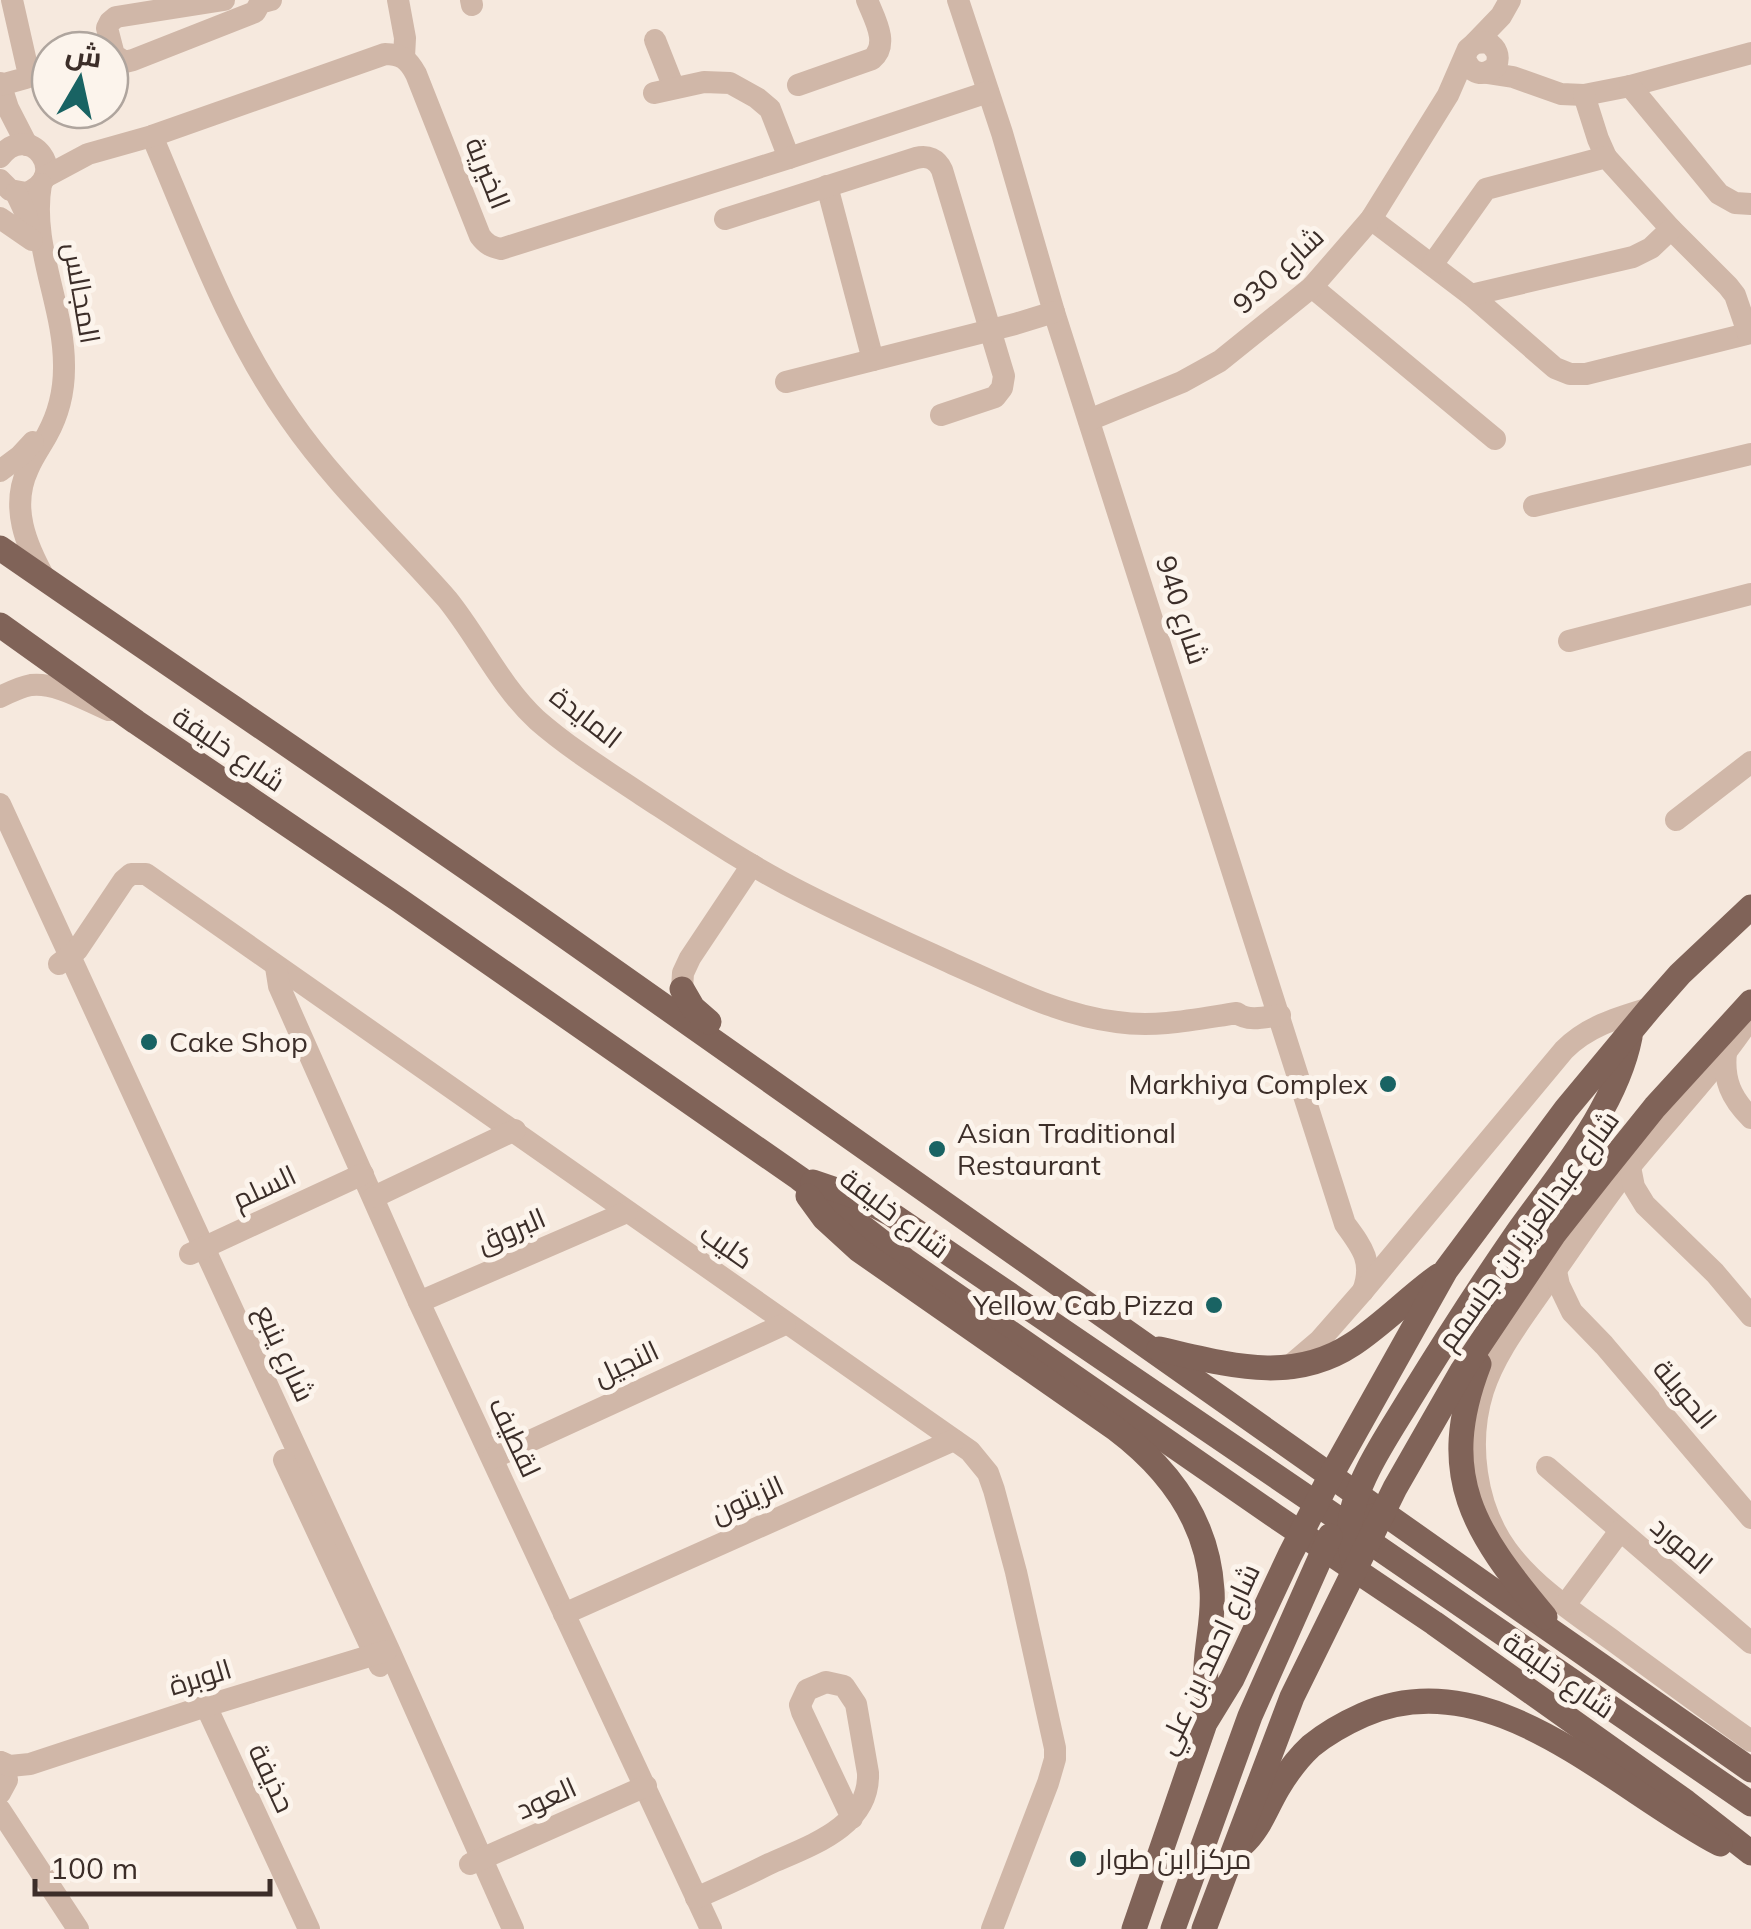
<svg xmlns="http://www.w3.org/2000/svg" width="1751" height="1929" viewBox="0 0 1751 1929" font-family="Mulish,Cairo,sans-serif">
<rect width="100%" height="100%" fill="#f6e9de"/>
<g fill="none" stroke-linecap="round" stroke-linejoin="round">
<!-- minor -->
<g stroke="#d0b7a8" stroke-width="22">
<polyline points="224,0 116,17 110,22 107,28 114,55 125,62 133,60 255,12 260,3 271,0"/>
<polyline points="398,0 405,38 404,57"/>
<polyline points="471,0 472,5"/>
<path d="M958,0L1002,133L1054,312L1345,1224C1362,1247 1374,1262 1363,1291"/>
<polyline points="655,40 674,88"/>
<polyline points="1475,43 1501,16 1510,0"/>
<polyline points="1487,73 1513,77 1561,94 1584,95 1630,86 1751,53"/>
<polyline points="0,83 8,108 27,145"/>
<polyline points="1,85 26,78 29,75 12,0"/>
<path d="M798,85L872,59C890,44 874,18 867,0"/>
<polyline points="1630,86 1719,194 1735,203 1751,204"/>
<polyline points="654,93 704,82 730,83 757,98 770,109 789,158"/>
<polyline points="1584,95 1598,139 1606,157"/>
<path d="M152,136C193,232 229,333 290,419C335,484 395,540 447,599C478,637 500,686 537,720C569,748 606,771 642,795C694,829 747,865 803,893C852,918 903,941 953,964C1006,987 1059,1015 1117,1022C1157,1028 1197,1019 1237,1013C1248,1022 1266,1017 1280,1015"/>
<path d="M0,157C29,119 72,176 26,193L10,190L0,180"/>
<path d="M45,177L88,154L152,136L385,54C401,54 408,59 416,74L480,236C486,244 491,247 501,249L789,158L988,92"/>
<path d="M41,184C30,246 65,306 64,368C64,391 58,415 47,435C41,446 33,457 28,469C10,507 26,545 45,579"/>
<polyline points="827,186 873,360"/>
<polyline points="16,193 26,214 30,231"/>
<polyline points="0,218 32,240"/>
<path d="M725,219L916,158C928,155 937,159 942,170L1004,376L1002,388L995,397L941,415"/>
<polyline points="1371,219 1471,295 1555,368 1570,374 1586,374 1751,333"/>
<polyline points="1432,265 1486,189 1606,157 1671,229 1728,286 1735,295 1748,333"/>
<polyline points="1312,287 1495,439"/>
<polyline points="1471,295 1633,257 1651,248 1671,229"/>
<polyline points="786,382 1015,324 1054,312"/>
<path d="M1089,420L1182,382L1220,361L1312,287L1371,219L1448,95L1468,49L1475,43L1487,42C1497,48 1500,56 1496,66C1484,78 1470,74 1465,58"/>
<polyline points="0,471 20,456 33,442"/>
<polyline points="1534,506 1751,454"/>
<polyline points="1569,641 1751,594"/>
<path d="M0,697C10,692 20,687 31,685C56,682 87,701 109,710"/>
<polyline points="0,804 389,1650 513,1929"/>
<polyline points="1676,820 1751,762"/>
<polyline points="59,964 77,950 124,880 131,874 146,874 970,1451 988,1473 994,1490 1016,1572 1055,1748 1055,1759 1048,1783 992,1929"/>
<polyline points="276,967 279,986 419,1302 711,1929"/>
<polyline points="682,989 683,973 690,958 752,865"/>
<path d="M1751,1017C1717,1069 1672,1115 1632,1164C1601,1203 1573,1246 1544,1287C1522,1319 1495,1353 1483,1391C1467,1442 1475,1506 1507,1550C1536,1589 1578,1615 1616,1643C1661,1676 1706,1709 1751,1741"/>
<path d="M1726,1052C1723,1080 1731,1098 1751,1118"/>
<polyline points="1630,1167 1634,1187 1645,1205 1715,1273 1751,1316"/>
<polyline points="374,1197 515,1130"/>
<polyline points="190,1254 363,1174"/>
<polyline points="1556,1271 1559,1285 1572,1312 1604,1345 1751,1518"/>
<polyline points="419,1302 627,1212"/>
<path d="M1286,1369L1320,1340L1363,1291L1564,1050C1588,1026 1617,1018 1650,1008"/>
<polyline points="493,1458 785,1324"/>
<polyline points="284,1460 380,1666"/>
<polyline points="1547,1467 1751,1643"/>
<polyline points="1565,1605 1620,1531"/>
<polyline points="564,1614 954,1440"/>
<polyline points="206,1706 309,1929"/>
<polyline points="0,1762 5,1768 7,1780 0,1793"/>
<polyline points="1,1762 10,1766 30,1764 206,1706 386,1651"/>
<polyline points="0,1810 78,1929"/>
<polyline points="470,1864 646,1786"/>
<path d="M696,1898C721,1887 745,1876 769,1864C809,1846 870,1827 868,1773L856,1704L844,1686L826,1682L807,1690L800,1705L802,1712L852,1818"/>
</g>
<!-- major -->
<g stroke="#806358" stroke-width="25">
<path d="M0,548C188,678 378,805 566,937C961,1214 1354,1495 1751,1770"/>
<polyline points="0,625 136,722 399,900 799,1178 905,1260 1275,1516 1434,1623 1686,1802 1751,1853"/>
<polyline points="682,989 693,1008 709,1022"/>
<polyline points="813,1182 860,1198 891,1214 1336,1517 1359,1520 1383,1514"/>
<path d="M808,1196L824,1218L859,1250L1116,1429C1169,1469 1208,1521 1212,1590C1214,1616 1207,1642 1206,1667C1205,1686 1205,1704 1205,1722"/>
<path d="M1159,1349C1226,1364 1291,1385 1353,1344C1383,1324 1409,1297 1438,1276"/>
<path d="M1479,1364C1436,1476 1474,1532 1545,1617"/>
<polyline points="1358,1534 1751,1804"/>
<path d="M1355,1568C1351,1554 1348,1538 1350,1523C1355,1482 1388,1435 1409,1400C1444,1343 1479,1288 1517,1233C1559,1174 1616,1108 1630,1037"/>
<path d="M1242,1845C1260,1829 1266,1808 1278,1788C1287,1773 1298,1758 1311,1746C1327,1733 1345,1723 1363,1715C1491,1658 1614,1789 1720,1844"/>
<polyline points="1134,1929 1205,1723 1232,1679 1290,1555 1330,1477 1446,1270 1566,1109 1650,1008 1680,974 1751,907"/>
<polyline points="1173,1929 1250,1716 1330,1536"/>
<polyline points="1204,1929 1292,1697 1395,1488 1462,1371 1554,1234 1602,1173 1655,1107 1751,1002"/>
</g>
</g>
<!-- markers -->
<g fill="#196363" stroke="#fcf4ec" stroke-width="4">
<circle cx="149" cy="1042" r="10"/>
<circle cx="1388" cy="1084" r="10"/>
<circle cx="937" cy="1149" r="10"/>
<circle cx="1214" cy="1305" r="10"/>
<circle cx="1078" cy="1859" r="10"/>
</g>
<g text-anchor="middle" stroke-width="10" stroke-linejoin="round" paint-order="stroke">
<!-- street labels -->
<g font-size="28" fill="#3c2e29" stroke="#fcf4ec">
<text transform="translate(488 173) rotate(68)" y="10">الخيرية</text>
<text transform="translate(1278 270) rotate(-43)" y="10">شارع 930</text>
<text transform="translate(82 293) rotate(80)" y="10">المجالس</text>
<text transform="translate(1182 610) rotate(72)" y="10">شارع 940</text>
<text transform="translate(586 717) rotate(38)" y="10">المايدة</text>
<text transform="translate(229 749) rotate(34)" y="10">شارع خليفة</text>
<text transform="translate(264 1187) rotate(-25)" y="10">السلم</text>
<text transform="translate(895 1213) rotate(37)" y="10">شارع خليفة</text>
<text transform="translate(511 1230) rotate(-23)" y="10">البروق</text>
<text transform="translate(1528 1230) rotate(-54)" y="10">شارع عبدالعزيز بن جاسمم</text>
<text transform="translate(727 1246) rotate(35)" y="10">كليب</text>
<text transform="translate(285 1353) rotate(65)" y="10">شارع ينبع</text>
<text transform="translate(626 1363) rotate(-25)" y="10">النجيل</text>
<text transform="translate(1685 1394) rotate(50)" y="10">الحويلة</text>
<text transform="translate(515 1437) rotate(65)" y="10">لقطيف</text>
<text transform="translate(747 1499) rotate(-24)" y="10">الزيتون</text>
<text transform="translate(1682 1545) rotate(41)" y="10">المورد</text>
<text transform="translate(1208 1659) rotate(-65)" y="10">شارع احمد بن علي</text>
<text transform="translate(1559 1675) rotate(35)" y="10">شارع خليفة</text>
<text transform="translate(200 1677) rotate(-17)" y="10">الوبرة</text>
<text transform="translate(272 1778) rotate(65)" y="10">حذيفة</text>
<text transform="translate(546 1798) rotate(-24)" y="10">العود</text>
</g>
<!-- poi labels -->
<g font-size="28" fill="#3c2e29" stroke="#fcf4ec" text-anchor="start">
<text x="169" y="1052">Cake Shop</text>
<text x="1368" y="1094" text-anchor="end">Markhiya Complex</text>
<text x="957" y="1143">Asian Traditional<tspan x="957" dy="32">Restaurant</tspan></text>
<text x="1194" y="1315" text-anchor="end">Yellow Cab Pizza</text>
<text x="1098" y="1869">مركز ابن طوار</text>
</g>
</g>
<!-- north arrow -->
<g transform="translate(80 80) rotate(9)"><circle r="48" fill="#fcf4ec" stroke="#afa59e" stroke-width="2.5"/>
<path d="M0-8L18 38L0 25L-18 38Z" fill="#196363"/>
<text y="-15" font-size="28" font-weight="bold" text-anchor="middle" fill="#3c2e29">ش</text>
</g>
<!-- scale -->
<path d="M35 1879v15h235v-15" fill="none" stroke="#3c2e29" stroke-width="5"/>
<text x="50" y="1879" font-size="30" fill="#3c2e29" stroke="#fcf4ec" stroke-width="8" paint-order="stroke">100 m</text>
</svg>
